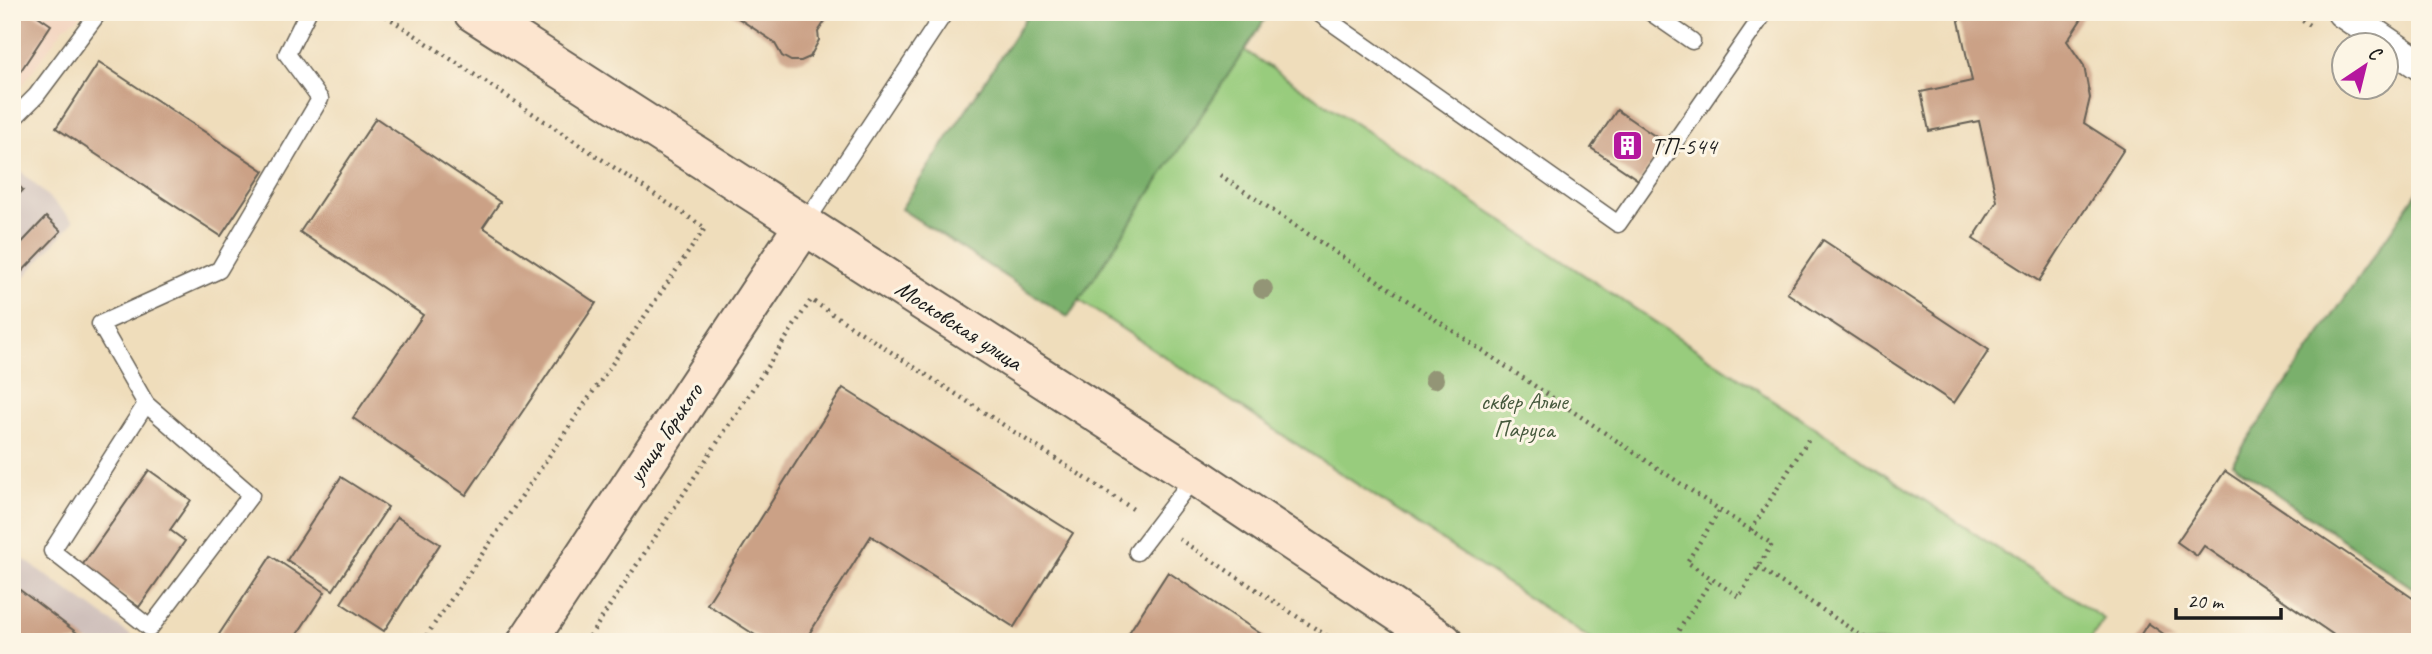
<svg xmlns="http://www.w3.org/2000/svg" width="2432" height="654" viewBox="0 0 2432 654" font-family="Caveat,sans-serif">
<rect width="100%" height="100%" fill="#fcf5e5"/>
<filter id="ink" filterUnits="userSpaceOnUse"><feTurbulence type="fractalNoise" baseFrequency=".0143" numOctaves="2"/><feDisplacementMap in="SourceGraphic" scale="14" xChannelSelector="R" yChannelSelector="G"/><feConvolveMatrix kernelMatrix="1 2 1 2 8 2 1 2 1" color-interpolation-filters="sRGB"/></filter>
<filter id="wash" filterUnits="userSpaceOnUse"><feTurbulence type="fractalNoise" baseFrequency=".00686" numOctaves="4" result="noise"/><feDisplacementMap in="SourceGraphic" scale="28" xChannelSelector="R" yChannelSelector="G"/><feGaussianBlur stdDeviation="1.57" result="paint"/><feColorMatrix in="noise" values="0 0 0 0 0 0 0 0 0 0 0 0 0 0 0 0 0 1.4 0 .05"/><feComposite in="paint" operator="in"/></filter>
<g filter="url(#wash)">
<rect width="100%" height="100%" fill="#efddbb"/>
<!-- built -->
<polygon fill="#f3d4bf" points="12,12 88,12 65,26 21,87 12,95"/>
<!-- industrial -->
<g fill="#cfc0bb">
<polygon points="12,163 74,221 28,273 12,295"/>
<polygon points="12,551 132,636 127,642 12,642"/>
</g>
<!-- green -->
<polygon fill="#98cc7d" stroke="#5a744c" stroke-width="2" points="1244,50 2104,619 2089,642 1595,642 1079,300"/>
<!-- forest -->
<g fill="#7ab06c" stroke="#4b6644" stroke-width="2">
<polygon points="1030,12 1269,13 1068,317 901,209"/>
<polygon points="2420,188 2420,593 2232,463"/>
</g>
<g id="blocks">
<!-- building -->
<g fill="#cba186">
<polygon points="12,12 32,12 51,25 12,84"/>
<polygon points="729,12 831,12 818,32 819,40 810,57 801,61 791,61 782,56 774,42"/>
<polygon points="1957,12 2086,12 2067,41 2084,66 2090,98 2084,123 2124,149 2039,281 1973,239 1997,201 1979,121 1929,131 1921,92 1972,81"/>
<polygon points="99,62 264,171 221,236 56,128"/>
<polygon points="1617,110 1665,143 1640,181 1591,148"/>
<polygon points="376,118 500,202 483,227 596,303 466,495 353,418 423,315 300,232"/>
<polygon points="12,179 23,190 12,202"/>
<polygon points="46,217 61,231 12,282 12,253"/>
<polygon points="1823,240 1989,350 1954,403 1787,293"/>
<polygon points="843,388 1073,533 1014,627 871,536 804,642 766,642 707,604"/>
<polygon points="149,470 191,500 170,530 185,541 139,607 81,567"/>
<polygon points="2225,471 2420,603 2420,642 2344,642 2204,546 2197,556 2177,542"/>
<polygon points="341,477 388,507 333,590 287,560"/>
<polygon points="397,517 440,544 384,631 341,603"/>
<polygon points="271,556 325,592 292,642 214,642"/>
<polygon points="1168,572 1273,642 1123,642"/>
<polygon points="12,584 89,642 12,642"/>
<polygon points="2148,623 2175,642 2136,642"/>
</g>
</g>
</g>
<g filter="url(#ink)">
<use href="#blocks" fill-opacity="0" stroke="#666054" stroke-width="2"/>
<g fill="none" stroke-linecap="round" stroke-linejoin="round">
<defs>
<g id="lane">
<polyline points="1317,12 1618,224 1765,12"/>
<polyline points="1650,12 1692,41"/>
<polyline points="12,120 36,96 99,12"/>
<polyline points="804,225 945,12"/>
<polyline points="146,404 52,551 150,628 251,495 146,404 100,324 219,270 320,99 287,54 308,12"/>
<polyline points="1137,552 1195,476"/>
</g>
<polyline id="street" points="2342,12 2420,65"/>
<g id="secondary">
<polyline points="473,12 1195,476 1443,642"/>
<polyline points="527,642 804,225"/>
</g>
</defs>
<!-- lane casing -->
<use href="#lane" stroke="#666054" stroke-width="19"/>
<!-- street casing -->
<use href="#street" stroke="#666054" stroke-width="33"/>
<!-- secondary casing -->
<use href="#secondary" stroke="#666054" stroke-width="42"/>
<!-- path -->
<g stroke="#666054" stroke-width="4.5" stroke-dasharray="2 5" stroke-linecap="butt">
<polyline points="380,12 705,228 422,642"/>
<polyline points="2291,12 2313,27"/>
<polyline points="1220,175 1720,510"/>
<polygon points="1720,510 1772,544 1739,597 1687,562"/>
<polyline points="1751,530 1808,440"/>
<polyline points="1179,539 1336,642"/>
<polyline points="1758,567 1871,642"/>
<polyline points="586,642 811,300 1136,511"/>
<polyline points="1671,642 1712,579"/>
</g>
<!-- lane -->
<use href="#lane" stroke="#fff" stroke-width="16"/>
<!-- street -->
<use href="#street" stroke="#fff" stroke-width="30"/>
<!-- secondary -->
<use href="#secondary" stroke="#fce5cf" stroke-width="38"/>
</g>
<!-- trees -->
<g fill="#939576">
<circle cx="1263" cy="289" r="10"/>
<circle cx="1434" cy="379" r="10"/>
</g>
</g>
<!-- icons -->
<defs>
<symbol id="building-square" viewBox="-11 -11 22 22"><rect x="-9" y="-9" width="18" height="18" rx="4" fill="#b5179e" stroke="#fcf5e5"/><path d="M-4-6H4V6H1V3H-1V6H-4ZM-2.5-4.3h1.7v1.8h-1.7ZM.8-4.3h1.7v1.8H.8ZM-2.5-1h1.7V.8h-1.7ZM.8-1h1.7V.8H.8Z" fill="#fff"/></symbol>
</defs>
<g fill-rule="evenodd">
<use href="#building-square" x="1610" y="128" width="35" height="35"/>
</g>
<g text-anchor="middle" stroke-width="6" stroke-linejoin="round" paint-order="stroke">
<!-- poi labels -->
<g font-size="24" fill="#1c1c1c" stroke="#fcf5e5" text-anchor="start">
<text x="1651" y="154">ТП-544</text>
</g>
<!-- street labels -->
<g font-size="24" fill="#1c1c1c" stroke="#fcf5e5">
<text transform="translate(959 325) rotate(33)" y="8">Московская улица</text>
<text transform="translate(665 433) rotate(-56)" y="8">улица Горького</text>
</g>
<!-- park labels -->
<g font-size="24" fill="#475a3e" stroke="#fcf5e5">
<text x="1524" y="409">сквер Алые<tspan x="1524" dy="28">Паруса</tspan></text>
</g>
</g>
<!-- margin -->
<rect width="2432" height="654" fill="none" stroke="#fcf5e5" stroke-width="42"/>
<!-- north arrow -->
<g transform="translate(2365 66) rotate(35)"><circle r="33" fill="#fcf5e5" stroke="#a29e95" stroke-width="2"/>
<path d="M0-5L12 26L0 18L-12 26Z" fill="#b5179e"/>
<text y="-10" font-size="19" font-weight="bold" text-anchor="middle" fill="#1c1c1c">С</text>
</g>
<!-- scale -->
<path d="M2176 608v10h105v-10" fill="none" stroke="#1c1c1c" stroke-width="3.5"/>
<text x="2187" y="608" font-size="21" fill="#1c1c1c" stroke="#fcf5e5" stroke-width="5" paint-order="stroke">20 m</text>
</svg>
